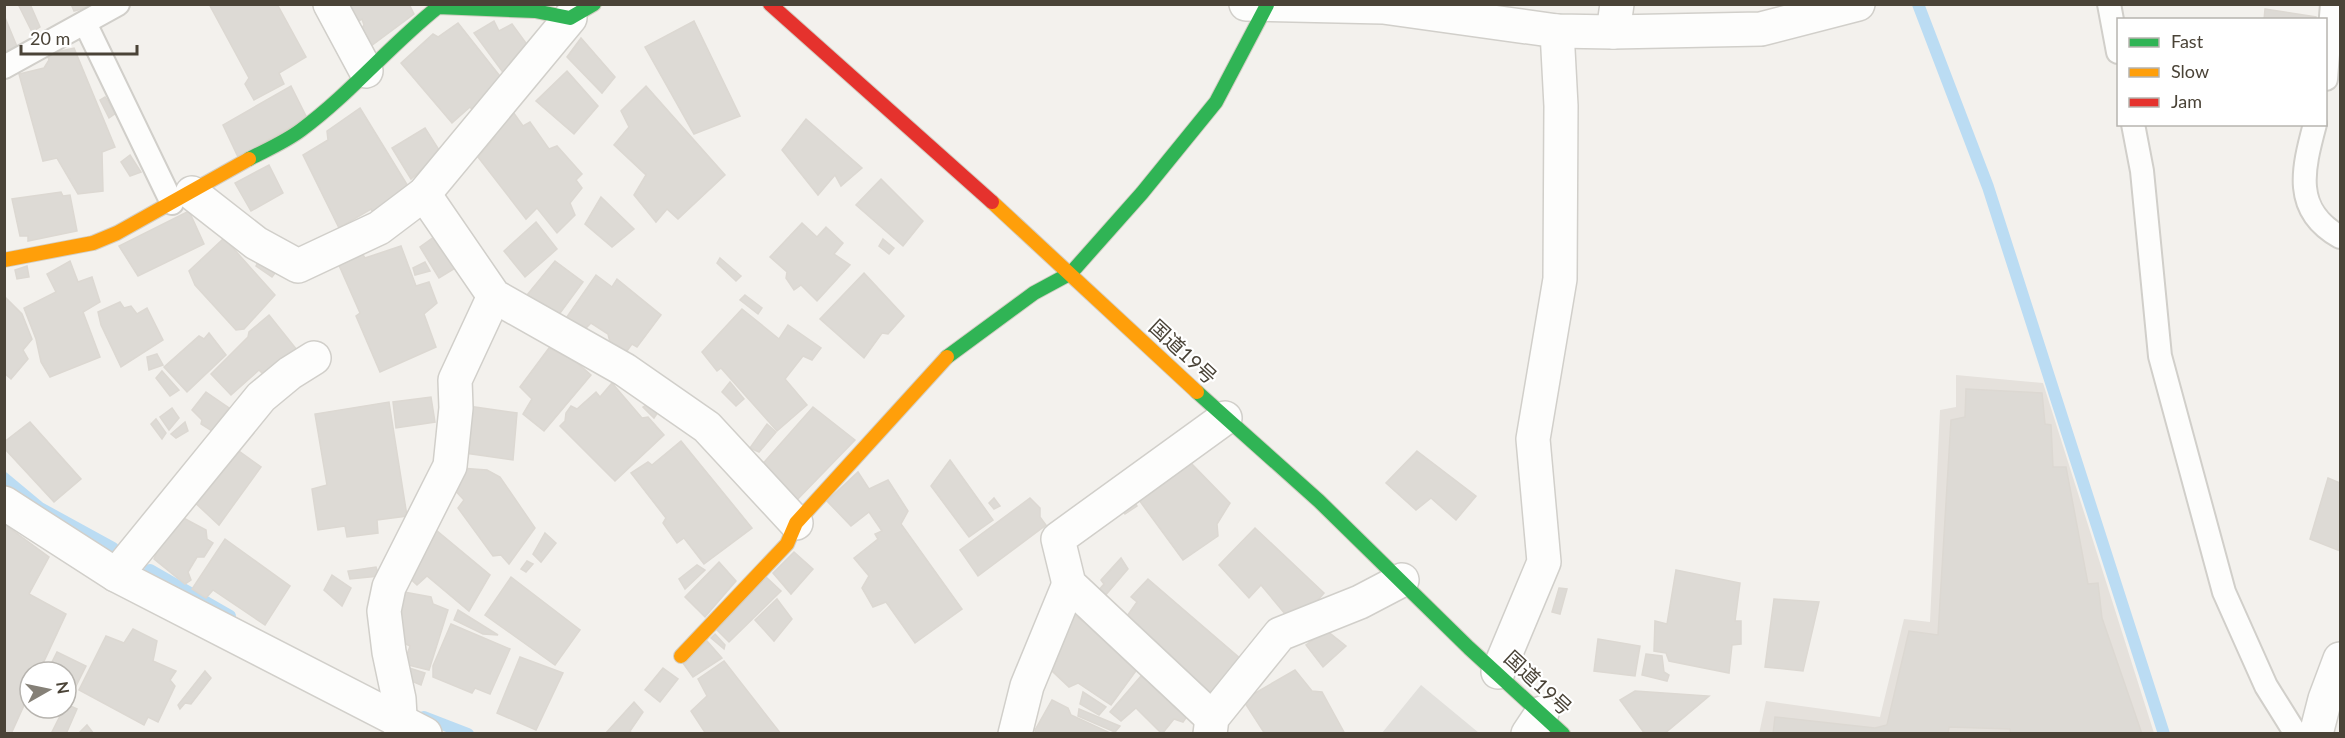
<svg xmlns="http://www.w3.org/2000/svg" width="2345" height="738" viewBox="0 0 2345 738" font-family="Lato,'Noto Sans JP',sans-serif">
<rect width="100%" height="100%" fill="#f3f1ed"/>
<!-- industrial -->
<polygon fill="#e5e1dc" points="1956,375 2043,383 2154,733 1759,734 1766,701 1880,717 1904,619 1930,622 1940,410 1956,407"/>
<!-- parking -->
<polygon fill="#e2e0dc" points="1421,685 1479,733 1382,733"/>
<g fill="none" stroke-linecap="round" stroke-linejoin="round">
<!-- stream -->
<g stroke="#bbdcf3" stroke-width="12">
<polyline points="1918,4 1988,187 2164,734"/>
<polyline points="4,478 40,508 113,548"/>
<polyline points="150,570 230,616"/>
<polyline points="424,717 468,734"/>
</g>
</g>
<!-- building -->
<g fill="#dddad5" stroke="#dcd8d2" stroke-width="1.5">
<polygon points="18,4 30,4 40,27 32,32"/>
<polygon points="71,4 99,4 74,11"/>
<polygon points="209,4 277,4 306,57 279,73 284,84 254,100 245,84 249,78"/>
<polygon points="341,4 409,4 414,14 367,49 358,35 364,25 362,19 352,25"/>
<polygon points="2265,9 2316,17 2316,20 2264,20"/>
<polygon points="4,15 18,49 4,53"/>
<polygon points="494,21 499,31 512,24 531,50 505,75 474,33"/>
<polygon points="694,21 740,116 694,134 645,47"/>
<polygon points="458,23 503,80 474,112 470,107 452,123 401,63 433,34 438,37"/>
<polygon points="581,38 615,77 602,93 567,57"/>
<polygon points="74,48 115,147 102,152 103,191 78,194 57,158 43,161 19,74 44,68 49,60 47,54"/>
<polygon points="567,71 598,106 574,134 536,101"/>
<polygon points="291,86 307,118 238,157 223,125"/>
<polygon points="646,86 725,175 678,219 667,209 656,222 634,195 646,175 614,145 629,127 621,111"/>
<polygon points="105,97 116,113 109,118 100,100"/>
<polygon points="360,108 411,191 374,215 371,209 339,228 303,155 328,140 327,131"/>
<polygon points="513,112 523,126 530,122 549,149 557,146 582,174 576,180 582,188 570,203 575,215 557,233 537,208 526,219 478,157 495,137 491,130"/>
<polygon points="806,119 862,168 841,186 835,175 818,195 782,150"/>
<polygon points="425,128 441,153 411,179 392,148"/>
<polygon points="130,155 141,172 130,176 121,162"/>
<polygon points="269,165 283,193 251,211 235,183"/>
<polygon points="881,179 923,221 903,246 856,205"/>
<polygon points="61,192 63,196 70,195 77,231 28,241 28,236 20,236 12,199"/>
<polygon points="601,197 634,229 612,247 585,224"/>
<polygon points="189,211 204,244 138,276 119,246"/>
<polygon points="536,222 557,249 525,277 504,251"/>
<polygon points="802,223 817,237 826,227 843,243 834,254 850,265 817,301 801,285 794,290 786,278 787,272 770,257"/>
<polygon points="438,234 457,267 439,278 420,247"/>
<polygon points="224,238 275,295 244,329 236,330 195,285 189,271"/>
<polygon points="883,239 894,248 889,254 879,246"/>
<polygon points="401,246 416,286 429,282 437,303 424,314 436,347 380,372 356,316 360,313 338,263 360,250 365,258"/>
<polygon points="261,256 279,268 272,277 256,266"/>
<polygon points="720,258 741,276 736,281 717,263"/>
<polygon points="70,261 78,282 92,277 100,302 83,312 100,357 50,377 41,362 36,339 24,308 56,292 47,274"/>
<polygon points="555,261 583,282 555,320 534,304 527,295"/>
<polygon points="425,262 430,271 415,275 413,268"/>
<polygon points="27,266 29,277 17,279 15,270"/>
<polygon points="864,273 904,316 888,334 882,333 864,358 820,319"/>
<polygon points="596,275 612,287 617,279 661,315 637,347 632,344 624,355 610,342 608,334 591,323 580,334 562,324"/>
<polygon points="745,295 762,308 758,314 740,300"/>
<polygon points="5,297 22,314 32,339 23,350 28,359 11,379 4,373"/>
<polygon points="120,302 124,308 131,306 137,314 147,308 163,340 121,367 101,325 98,312"/>
<polygon points="742,309 779,339 788,325 821,348 812,360 803,356 785,379 807,405 777,431 721,368 717,371 702,352"/>
<polygon points="269,315 297,350 270,381 259,370 231,395 211,374 248,337 249,332"/>
<polygon points="209,333 226,355 187,392 164,367 199,336 204,339"/>
<polygon points="549,348 574,360 591,375 544,431 523,414 532,399 520,387"/>
<polygon points="157,354 163,365 149,370 147,357"/>
<polygon points="162,371 179,390 170,396 156,378"/>
<polygon points="730,382 744,399 736,406 722,392"/>
<polygon points="612,383 642,418 648,417 664,435 615,481 560,426 565,421 566,413 571,406 577,409 596,392 600,397"/>
<polygon points="1966,389 2042,393 2045,424 2051,425 2053,467 2066,467 2088,584 2098,583 2102,618 2142,734 2011,734 2010,729 1949,727 1948,734 1773,734 1775,717 1875,728 1887,725 1909,631 1938,635 1951,420 1965,417"/>
<polygon points="206,392 229,408 212,431 201,424 202,420 192,410"/>
<polygon points="431,397 435,422 396,428 393,402"/>
<polygon points="652,401 660,409 654,418 643,407"/>
<polygon points="389,402 407,516 377,520 378,533 347,537 345,526 318,530 312,489 327,485 315,414"/>
<polygon points="468,406 517,413 513,460 465,453"/>
<polygon points="813,407 855,440 794,503 759,468"/>
<polygon points="172,408 179,418 169,430 160,417"/>
<polygon points="156,419 166,433 162,439 151,424"/>
<polygon points="30,422 81,479 54,502 4,448 4,442"/>
<polygon points="185,422 188,431 176,438 171,434"/>
<polygon points="767,424 776,432 759,452 750,448"/>
<polygon points="681,441 752,528 704,564 684,538 677,543 663,523 666,518 631,473 648,462 652,465"/>
<polygon points="232,446 261,467 219,525 191,499"/>
<polygon points="1417,451 1476,496 1456,520 1431,498 1416,510 1386,483"/>
<polygon points="950,460 993,520 969,537 931,486"/>
<polygon points="1191,463 1230,503 1217,524 1218,536 1183,560 1139,500"/>
<polygon points="460,468 487,470 500,477 535,528 509,564 501,555 493,556 458,508 464,500 450,485"/>
<polygon points="858,472 869,489 888,480 908,511 901,524 962,609 915,643 886,602 873,607 862,588 869,576 854,558 878,539 875,534 882,531 869,512 851,526 827,501"/>
<polygon points="2328,478 2340,483 2340,551 2310,539"/>
<polygon points="994,498 1000,506 994,509 989,503"/>
<polygon points="1030,498 1040,508 1040,517 1046,525 978,576 960,550"/>
<polygon points="1133,499 1137,506 1125,514 1121,506"/>
<polygon points="176,514 206,530 207,539 213,543 204,557 197,557 188,572 191,580 185,584 154,559 156,554 150,549"/>
<polygon points="4,524 49,557 29,594 66,614 39,672 30,672 30,692 11,734 4,734"/>
<polygon points="1255,528 1324,593 1307,613 1291,621 1261,585 1249,598 1219,565"/>
<polygon points="436,530 490,575 469,611 427,576 417,585 404,573"/>
<polygon points="545,533 556,543 541,562 533,554"/>
<polygon points="225,539 290,586 265,625 213,590 206,598 192,589"/>
<polygon points="794,552 813,569 791,594 773,573"/>
<polygon points="1121,558 1128,569 1104,597 1098,591 1104,584 1101,580"/>
<polygon points="527,561 533,564 526,572 521,569"/>
<polygon points="719,562 736,581 705,617 685,597"/>
<polygon points="697,565 705,570 685,589 679,579"/>
<polygon points="376,567 379,576 350,579 348,571"/>
<polygon points="1676,570 1740,583 1735,621 1741,621 1741,644 1732,645 1729,673 1669,661 1666,653 1654,651 1655,621 1667,624"/>
<polygon points="332,575 351,588 342,606 324,590"/>
<polygon points="511,577 580,630 555,665 485,615"/>
<polygon points="766,577 781,591 729,642 717,630"/>
<polygon points="1148,579 1241,659 1210,693 1125,619 1137,602 1131,597"/>
<polygon points="1559,588 1567,589 1560,614 1552,612"/>
<polygon points="404,592 431,597 433,604 448,610 429,670 404,664 410,646 394,638"/>
<polygon points="777,599 792,619 774,641 755,620"/>
<polygon points="1774,599 1819,602 1803,671 1765,667"/>
<polygon points="458,610 498,635 483,634 454,620"/>
<polygon points="1073,614 1141,664 1111,705 1078,683 1069,687 1051,670 1057,660 1049,651"/>
<polygon points="451,624 510,649 490,694 475,688 472,693 433,677 433,666"/>
<polygon points="133,629 157,641 153,661 176,671 170,680 175,686 158,722 148,717 144,725 79,690 106,636 124,643"/>
<polygon points="1326,630 1346,646 1323,667 1306,645"/>
<polygon points="715,634 725,645 724,649 711,638"/>
<polygon points="1598,639 1640,646 1635,676 1594,671"/>
<polygon points="707,641 722,658 693,677 683,663"/>
<polygon points="57,652 86,666 71,696 66,694 66,672 47,672"/>
<polygon points="1646,654 1662,656 1664,672 1669,675 1667,681 1642,675"/>
<polygon points="520,657 563,673 536,730 497,713"/>
<polygon points="724,661 781,734 706,734 691,711 707,696 698,679"/>
<polygon points="403,666 425,673 421,685 404,678"/>
<polygon points="663,668 678,679 660,702 645,690"/>
<polygon points="1147,669 1190,712 1183,722 1174,719 1162,734 1136,708 1121,721 1110,712"/>
<polygon points="1295,670 1312,691 1322,692 1345,734 1265,734 1243,700"/>
<polygon points="205,671 211,678 191,704 185,703 180,709 178,705"/>
<polygon points="1635,691 1709,696 1664,734 1645,734 1620,700"/>
<polygon points="1083,692 1106,707 1099,715 1080,704"/>
<polygon points="1052,700 1068,708 1071,715 1112,734 1036,734 1035,730"/>
<polygon points="634,702 643,712 630,731 632,734 605,734"/>
<polygon points="66,704 77,709 66,734 56,734 52,732"/>
<polygon points="1079,709 1120,726 1115,732 1078,716"/>
<polygon points="87,725 94,734 78,734"/>
</g>
<g fill="none" stroke-linecap="round" stroke-linejoin="round">
<defs>
<g id="lane">
<polyline points="2109,4 2118,52"/>
<polyline points="85,23 172,203"/>
<polyline points="4,67 118,4"/>
<polyline points="2326,79 2332,4"/>
<polyline points="2133,124 2142,171 2160,356 2224,592 2266,686 2296,734"/>
<path d="M2315,124C2303,169 2292,210 2340,237"/>
</g>
<g id="street">
<polyline points="330,4 366,71"/>
<polyline points="1246,4 1383,7 1557,31 1613,32 1761,29 1858,4"/>
<polyline points="1613,32 1617,4"/>
<polyline points="192,193 256,243 298,266 379,228 424,194 570,18"/>
<polyline points="424,194 494,296 625,370 707,427 796,523"/>
<polyline points="4,503 116,575 425,734"/>
<polyline points="116,575 261,397 290,373 314,358"/>
<polyline points="1498,672 1544,562 1533,439 1560,279 1561,106 1557,31"/>
<polyline points="1212,718 1069,584 1058,539 1225,418"/>
<polyline points="401,734 399,699 389,652 384,611 389,587 450,466 456,408 455,380 494,296"/>
<polyline points="1015,734 1027,686 1069,584"/>
<polyline points="1210,734 1212,718 1280,634 1360,602 1402,580"/>
<polyline points="1528,734 1542,713"/>
<polyline points="2316,734 2325,699 2340,659"/>
</g>
<g id="fast">
<path d="M249,159C266,150 285,142 301,130C350,94 390,45 438,7L535,11L570,18L594,4"/>
<polyline points="947,357 1034,293 1071,273 1142,193 1216,102 1267,5"/>
<polyline points="1197,392 1319,501 1469,648 1563,734"/>
</g>
<g id="slow">
<polyline points="992,202 1197,392"/>
<polyline points="4,260 93,243 117,233 249,159"/>
<polyline points="681,656 787,544 796,523 947,357"/>
</g>
<polyline id="jam" points="770,4 992,202"/>
</defs>
<!-- lane casing -->
<use href="#lane" stroke="#d1cfca" stroke-width="26"/>
<!-- street casing -->
<use href="#street" stroke="#d1cfca" stroke-width="36"/>
<!-- fast casing -->
<use href="#fast" stroke="#d3cec3" stroke-width="16"/>
<!-- slow casing -->
<use href="#slow" stroke="#d3cec3" stroke-width="16"/>
<!-- jam casing -->
<use href="#jam" stroke="#d3cec3" stroke-width="16"/>
<!-- lane -->
<use href="#lane" stroke="#fdfdfc" stroke-width="22"/>
<!-- street -->
<use href="#street" stroke="#fdfdfc" stroke-width="33"/>
<!-- fast -->
<use href="#fast" stroke="#30b455" stroke-width="14"/>
<!-- slow -->
<use href="#slow" stroke="#ff9f0a" stroke-width="14"/>
<!-- jam -->
<use href="#jam" stroke="#e5322d" stroke-width="14"/>
</g>
<g text-anchor="middle" stroke-width="4.5" stroke-linejoin="round" paint-order="stroke">
<!-- street labels -->
<g font-size="20" fill="#4a4337" stroke="#fff">
<text transform="translate(1183 352) rotate(43)" y="7">国道19号</text>
<text transform="translate(1538 683) rotate(43)" y="7">国道19号</text>
</g>
</g>
<!-- border -->
<rect width="2345" height="738" fill="none" stroke="#4a4337" stroke-width="12"/>
<!-- legend -->
<rect x="2117" y="18" width="210" height="108" fill="#ffffff" stroke="#b7b4af" stroke-width="1.5"/>
<rect x="2129" y="38" width="30" height="9" fill="#30b455" stroke="#b7b4af" stroke-width="1.5"/>
<text x="2171" y="48" font-size="18" fill="#4a4337">Fast</text>
<rect x="2129" y="68" width="30" height="9" fill="#ff9f0a" stroke="#b7b4af" stroke-width="1.5"/>
<text x="2171" y="78" font-size="18" fill="#4a4337">Slow</text>
<rect x="2129" y="98" width="30" height="9" fill="#e5322d" stroke="#b7b4af" stroke-width="1.5"/>
<text x="2171" y="108" font-size="18" fill="#4a4337">Jam</text>
<!-- north arrow -->
<g transform="translate(48 690) rotate(81)"><circle r="28" fill="#ffffff" stroke="#b7b4af" stroke-width="1.5"/>
<path d="M0-4.5L10 22L0 15L-10 22Z" fill="#858077"/>
<text y="-9" font-size="16" font-weight="bold" text-anchor="middle" fill="#4a4337">N</text>
</g>
<!-- scale -->
<path d="M21 45v9h116v-9" fill="none" stroke="#4a4337" stroke-width="3"/>
<text x="30" y="45" font-size="18" fill="#4a4337" stroke="#ffffff" stroke-width="4.5" paint-order="stroke">20 m</text>
</svg>
